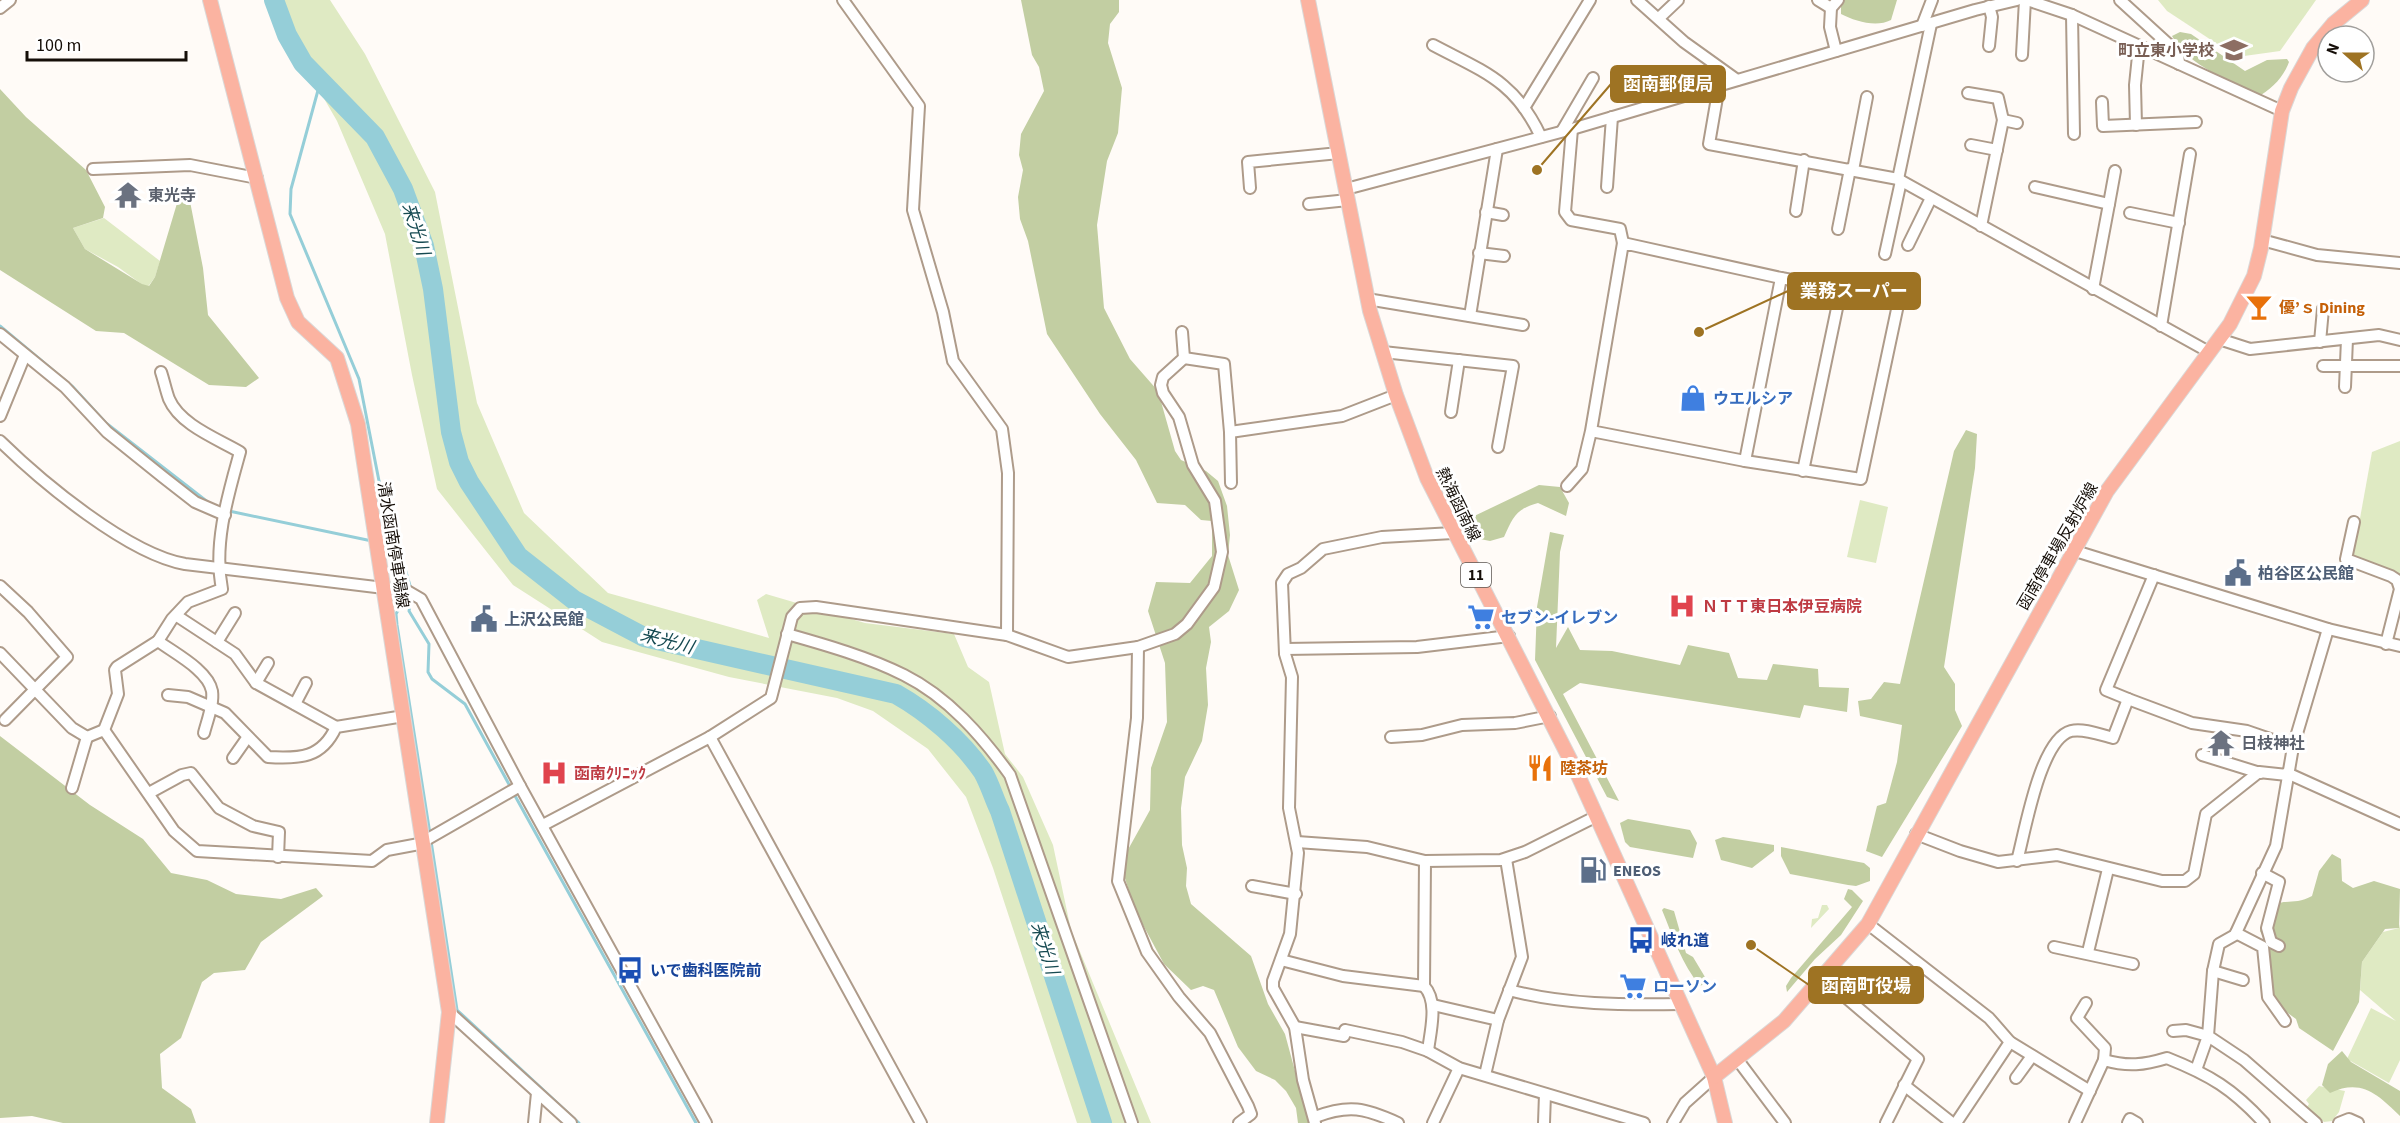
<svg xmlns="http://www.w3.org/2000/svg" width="2400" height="1123" viewBox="0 0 2400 1123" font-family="'Source Sans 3','Noto Sans JP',sans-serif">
<rect width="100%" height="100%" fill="#fffbf7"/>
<!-- green -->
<g fill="#dfeac3">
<polygon points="267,0 330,0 365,54 435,192 477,403 524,513 608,593 769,638 757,600 766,594 865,623 954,634 968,667 989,682 1005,754 1023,777 1053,845 1071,930 1151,1123 1077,1123 993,868 966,797 928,749 873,711 837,698 729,677 602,642 513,585 437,489 412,375 385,234 337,121"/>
<polygon points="2158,0 2316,0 2280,51 2237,57 2167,11"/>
<polygon points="104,218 160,261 155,277 147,288 118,267 85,249 73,228"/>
<polygon points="2400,441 2400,575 2353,557 2372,452"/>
<polygon points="1860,500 1888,507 1876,563 1847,557"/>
<polygon points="1822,905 1827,905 1829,909 1811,928 1812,919 1818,918"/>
<polygon points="2400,924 2400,1060 2389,1083 2347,1059 2371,1008 2396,1021 2360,990 2362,962 2383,932 2399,928"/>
<polygon points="2319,1086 2345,1091 2339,1112 2332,1121 2324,1122 2307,1107 2309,1104 2306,1100"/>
</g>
<!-- forest -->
<g fill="#c2cea2">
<polygon points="1021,0 1119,0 1119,12 1110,24 1108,43 1122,88 1118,133 1107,161 1097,225 1104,308 1130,359 1158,391 1175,451 1181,460 1206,471 1218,481 1227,506 1230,535 1228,555 1239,590 1229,611 1209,627 1211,642 1206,668 1208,705 1202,741 1185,777 1181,808 1182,845 1187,868 1186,886 1191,904 1251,956 1268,1004 1285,1034 1309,1123 1298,1123 1296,1108 1286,1091 1275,1080 1256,1071 1238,1047 1214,990 1203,986 1191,990 1164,964 1135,910 1123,872 1125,855 1150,810 1151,768 1167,722 1165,663 1148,611 1156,582 1190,583 1212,556 1212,521 1201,520 1185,505 1157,503 1136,460 1100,414 1047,334 1028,241 1020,219 1018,197 1023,170 1019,155 1021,134 1044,91 1039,67 1032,55"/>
<path d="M1841,0H1897L1891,20C1876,28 1855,21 1841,14Z"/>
<path d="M2180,32L2191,34L2245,71L2267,60L2287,59L2289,62C2284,76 2274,87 2261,95C2232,81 2188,67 2172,36Z"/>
<polygon points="0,89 26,117 86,170 105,207 103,218 73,228 85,249 142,284 149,286 155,277 178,200 187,186 203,268 208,315 259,378 246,387 209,385 124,333 96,331 0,270"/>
<polygon points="1966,430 1977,434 1975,468 1944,667 1955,684 1955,710 1962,726 1882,857 1866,851 1877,806 1886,803 1897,762 1902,725 1860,716 1858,701 1871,699 1884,682 1900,684 1954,451"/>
<path d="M1539,485L1560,487L1569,503L1566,516L1538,503C1516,509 1513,517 1504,537L1490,541L1480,539L1468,519Z"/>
<polygon points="1550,532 1564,535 1560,552 1556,648 1568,627 1580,650 1612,651 1680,665 1688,645 1729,653 1738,678 1767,680 1773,664 1818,669 1819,687 1849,688 1847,712 1804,705 1800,718 1580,683 1563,694 1619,801 1607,797 1535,660 1537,607"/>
<polygon points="0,736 90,805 143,839 171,873 207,880 236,894 281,899 316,888 323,896 261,942 245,970 214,973 202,982 181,1038 160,1054 162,1088 191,1109 196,1123 63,1123 32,1116 0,1118"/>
<polygon points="1628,819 1690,830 1697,843 1693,858 1630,847 1625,842 1620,823"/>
<polygon points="1723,837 1774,845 1774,851 1752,868 1721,860 1715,840"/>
<polygon points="1781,847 1864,863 1870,868 1870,881 1856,886 1848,885 1790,874 1781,856"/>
<path d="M2332,854L2341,859L2342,881L2353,888L2374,881L2400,889L2399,928L2385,929L2362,962L2359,1002L2333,1051L2299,1028L2296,1019L2278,1006L2271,992L2270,951L2260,931C2271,888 2287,910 2312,896L2319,871Z"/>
<polygon points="1848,889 1852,890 1863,901 1841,935 1815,959 1787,992 1786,986 1791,978 1852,907 1844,899"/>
<path d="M1664,908L1674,911L1686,953L1693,957L1708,982L1700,986C1682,964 1673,937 1662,910Z"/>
<path d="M2342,1051L2351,1062L2400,1091V1116C2378,1095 2362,1078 2330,1093L2322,1085L2328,1064Z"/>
</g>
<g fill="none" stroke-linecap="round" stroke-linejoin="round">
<!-- stream -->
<g stroke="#95ced8" stroke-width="3">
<polyline points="320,83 291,189 290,214 359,379 379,481 411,589"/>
<polyline points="0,326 73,387 106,423 209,503"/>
<polyline points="229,511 372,541"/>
<polyline points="382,542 395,545 399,550"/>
<polyline points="407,594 396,614 397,625 430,834"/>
<polyline points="412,596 409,611 429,644 428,672 432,679 465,704 511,788"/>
<polyline points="514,794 696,1123"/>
<polyline points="431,841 457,1010 579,1123"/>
</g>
<!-- river -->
<path stroke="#95ced8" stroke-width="20" d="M274,0L287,35L303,63L375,137L403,189L424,246L433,289L451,432L459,462L469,482L518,556L574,600L644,637L896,694C928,712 962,741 983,772C990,784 994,799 1000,811L1102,1123"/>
<defs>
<g id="minor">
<polyline points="843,0 919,106 913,210 943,312 953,361 1002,429 1008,473 1007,635"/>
<polyline points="1637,0 1684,42 1737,80"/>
<polyline points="1818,0 1831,8"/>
<polyline points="2027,0 2072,15 2282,111"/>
<polyline points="2120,0 2178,53 2179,64"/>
<polyline points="0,8 10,0"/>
<polyline points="2072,15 2074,134"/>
<polyline points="1659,18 1678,0"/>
<polyline points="1922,26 1932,0"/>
<path d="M1433,45C1484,72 1515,81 1541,137"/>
<polyline points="1989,46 1992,17 1989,6"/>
<polyline points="1836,51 1830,27 1831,8 1838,0"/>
<polyline points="2022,55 2025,0"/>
<polyline points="1719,86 1709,144 1898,179 2209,352"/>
<polyline points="1968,93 1998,98 2003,120 1981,226"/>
<polyline points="2102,102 2103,126 2196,122"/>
<polyline points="1524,108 1590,0"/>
<polyline points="2003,120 2017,123"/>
<polyline points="2136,125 2135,85 2139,46"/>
<polyline points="1572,129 1565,212 1571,220 1620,229 1623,243"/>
<polyline points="1562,131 1593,78"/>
<polyline points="1971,145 1997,150"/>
<polyline points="93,169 190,165 257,178"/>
<polyline points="1853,170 1867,97"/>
<polyline points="1898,179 1931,24"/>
<polyline points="1607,187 1612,117"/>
<polyline points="2035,187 2109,204 2093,289"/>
<polyline points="1250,188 1248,162 1339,153"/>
<polyline points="1346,189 1572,129 1975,10 2017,0"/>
<polyline points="1309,204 1348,200"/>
<polyline points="2109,204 2115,171"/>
<polyline points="1796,211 1804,160"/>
<polyline points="1486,212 1503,215"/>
<polyline points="2130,213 2179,223"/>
<polyline points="1838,229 1850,169"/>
<polyline points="2262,240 2317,255 2400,263"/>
<polyline points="1908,245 1931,198"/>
<polyline points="1479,253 1504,256"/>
<polyline points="1885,254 1901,181"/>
<polyline points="1367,299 1523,325"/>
<polyline points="1470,316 1497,149"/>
<polyline points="2161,326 2190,154"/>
<polyline points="0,334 65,387 107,432 163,477 195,502 225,515"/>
<polyline points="2219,339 2250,349 2379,335 2400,340"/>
<polyline points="2320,342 2323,309"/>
<polyline points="1383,352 1513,366 1498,447"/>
<polyline points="1184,358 1224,364 1230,432 1231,483"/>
<polyline points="2323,366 2400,366"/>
<polyline points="2345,387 2347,339"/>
<polyline points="1451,412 1459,360"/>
<polyline points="0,416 25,355"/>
<polyline points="1230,432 1342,416 1396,395"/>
<path d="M0,441C42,482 128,554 185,564L384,588L409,592L421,599L520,786L706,1123"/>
<polyline points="1745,461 1781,278"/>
<polyline points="1803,471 1841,289"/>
<polyline points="1567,486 1582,469 1591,431 1745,461 1861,479 1899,300 1781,278 1623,243 1591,431"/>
<polyline points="2354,522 2346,559 2391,576 2397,580 2400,589 2386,644"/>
<polyline points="2072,550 2328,629 2400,646"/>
<polyline points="0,586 28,612 67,657 5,720"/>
<polyline points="177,616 235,654 256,683 336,727"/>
<path d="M787,634C826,645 868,657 904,675C948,697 982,736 1010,775L1132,1123"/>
<path d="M158,641L172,619L188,602L222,589C213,544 228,495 240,452C218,439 180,425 169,399C166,391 164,381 161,372"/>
<polyline points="217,642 235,613"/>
<polyline points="1138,647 1137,718 1118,881 1147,952 1179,997 1210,1033 1248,1106 1251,1114 1239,1123"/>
<polyline points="1285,649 1417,647 1509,636"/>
<polyline points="0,653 72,728 87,737 104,730 174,831 197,851 372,861 387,850 419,844 520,786"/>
<polyline points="256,683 268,663"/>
<path d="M168,695L188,697L225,713L268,757C300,759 322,758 336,727L404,716"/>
<polyline points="2128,699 2106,690 2154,575"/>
<polyline points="295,704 306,683"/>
<path d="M104,730L118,694L115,670L117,667L158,641C174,653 208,670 212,691C214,704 207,721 204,733"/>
<polyline points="710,737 921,1123"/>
<polyline points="1391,737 1422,735 1462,725 1515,723 1550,716"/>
<polyline points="2202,755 2260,773"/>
<polyline points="233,758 247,738"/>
<polyline points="2287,773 2400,824"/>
<polyline points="72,788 87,737"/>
<polyline points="149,793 182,775 191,773 219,808 253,826 279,832 278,857"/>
<polyline points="543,825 710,737 771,698 792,617 800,608 816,607 1007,635 1068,657 1138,647 1175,634 1187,624 1214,587 1222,552 1215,501 1193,465 1179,417 1163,393 1161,385 1163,377 1184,358 1182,332"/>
<polyline points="1916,834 1960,851 1998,862 2057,855 2162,881 2185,881 2194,874 2206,814 2259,772 2287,775"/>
<polyline points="1297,842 1367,847 1425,861 1501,860 1525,852 1597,816"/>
<path d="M2017,861C2025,832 2040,739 2071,731C2084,728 2101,735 2113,738L2128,699L2192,723L2247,731L2293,747"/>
<polyline points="2262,873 2279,882 2267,928 2271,942 2279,946"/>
<polyline points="1252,886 1296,894"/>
<polyline points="1868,924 1989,1018 2010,1042 2090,1091"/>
<polyline points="2236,933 2263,947 2268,997 2285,1021"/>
<polyline points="2054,947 2133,964"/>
<polyline points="2088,952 2108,869"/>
<polyline points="1281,960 1343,976 1424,986 1425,861"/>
<polyline points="2213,971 2243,980"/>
<polyline points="1823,978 1918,1059 1886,1123"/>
<path d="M1424,986C1439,1002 1430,1032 1428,1051"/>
<path d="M1509,990C1564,1005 1624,1005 1681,1004"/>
<polyline points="2086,1003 2077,1018 2105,1048 2104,1060"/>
<polyline points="1433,1005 1498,1020"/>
<polyline points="449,1012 571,1123"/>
<polyline points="1295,1027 1344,1036 1345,1030 1402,1042 1428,1051 1459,1068 1644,1123"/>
<polyline points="2173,1031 2186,1030 2208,1036 2196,1070"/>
<polyline points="1737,1059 1785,1123"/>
<polyline points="1485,1075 1498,1020 1522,957 1506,859"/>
<polyline points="2016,1078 2032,1056"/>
<polyline points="1904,1085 1952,1123"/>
<path d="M1315,1117C1349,1104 1365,1108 1398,1123"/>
<polyline points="534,1123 537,1093"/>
<polyline points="1315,1123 1303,1080 1295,1027 1273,988 1273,981 1290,934 1298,853 1289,808 1292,677 1285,654 1282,583 1288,574 1301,568 1323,549 1382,537 1453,533"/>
<polyline points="1433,1123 1459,1068"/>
<polyline points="1544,1123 1545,1094"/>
<polyline points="1673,1123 1685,1103 1714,1077"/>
<polyline points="1956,1123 2010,1042"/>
<path d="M2075,1123L2104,1060C2128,1067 2144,1065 2167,1058C2210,1075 2233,1089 2264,1123"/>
<polyline points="2128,1123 2130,1119 2137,1123"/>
<polyline points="2316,1123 2244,1060 2208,1036 2213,971 2219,944 2235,935 2276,846 2293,747 2328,629"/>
<polyline points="2339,1123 2349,1119 2358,1123"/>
</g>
<g id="major">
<polyline points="210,0 287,298 298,322 337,358 358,424 449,1012 437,1123"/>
<polyline points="1308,0 1370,311 1396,395 1427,478 1577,773 1714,1077 1725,1123"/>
<polyline points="1714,1077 1784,1021 1868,924 2107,491 2230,324 2254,276 2261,248 2282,111 2291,88 2313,48 2333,24 2362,0"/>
</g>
</defs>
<!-- minor casing -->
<use href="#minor" stroke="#ae9b8a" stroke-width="14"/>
<!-- major casing -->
<use href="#major" stroke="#dad8d7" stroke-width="16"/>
<!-- minor -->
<use href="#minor" stroke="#fff" stroke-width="10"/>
<!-- major -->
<use href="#major" stroke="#fbb3a1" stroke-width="14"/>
</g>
<!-- icons -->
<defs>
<symbol id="school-bare" viewBox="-9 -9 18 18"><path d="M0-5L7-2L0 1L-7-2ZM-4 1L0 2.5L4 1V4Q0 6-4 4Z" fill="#8d6e63" stroke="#fff" stroke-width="2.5" paint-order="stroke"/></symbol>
<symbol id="temple-bare" viewBox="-9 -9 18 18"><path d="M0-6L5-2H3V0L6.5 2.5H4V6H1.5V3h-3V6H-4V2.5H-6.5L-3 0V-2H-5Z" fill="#6b7280" stroke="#fff" stroke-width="2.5" paint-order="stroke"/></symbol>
<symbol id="bar-bare" viewBox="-9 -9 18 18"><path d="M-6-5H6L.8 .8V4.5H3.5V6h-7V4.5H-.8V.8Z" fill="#e8710a" stroke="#fff" stroke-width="2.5" paint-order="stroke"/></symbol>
<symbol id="shop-bare" viewBox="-9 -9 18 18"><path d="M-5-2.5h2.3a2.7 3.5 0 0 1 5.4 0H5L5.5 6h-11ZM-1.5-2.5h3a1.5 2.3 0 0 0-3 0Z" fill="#3f7fe0" stroke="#fff" stroke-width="2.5" paint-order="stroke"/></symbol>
<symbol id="civic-bare" viewBox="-9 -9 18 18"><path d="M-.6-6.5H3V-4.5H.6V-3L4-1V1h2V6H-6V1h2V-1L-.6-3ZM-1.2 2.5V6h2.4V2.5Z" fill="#5c6f8a" stroke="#fff" stroke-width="2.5" paint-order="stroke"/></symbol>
<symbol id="hospital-bare" viewBox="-9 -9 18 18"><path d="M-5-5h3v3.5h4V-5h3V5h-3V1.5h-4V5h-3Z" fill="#e0444e" stroke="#fff" stroke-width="2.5" paint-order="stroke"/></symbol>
<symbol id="supermarket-bare" viewBox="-9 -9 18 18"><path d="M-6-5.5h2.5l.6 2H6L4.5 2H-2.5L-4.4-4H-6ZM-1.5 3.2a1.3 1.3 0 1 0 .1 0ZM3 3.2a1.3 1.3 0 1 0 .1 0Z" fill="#3f7fe0" stroke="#fff" stroke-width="2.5" paint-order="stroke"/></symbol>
<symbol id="restaurant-bare" viewBox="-9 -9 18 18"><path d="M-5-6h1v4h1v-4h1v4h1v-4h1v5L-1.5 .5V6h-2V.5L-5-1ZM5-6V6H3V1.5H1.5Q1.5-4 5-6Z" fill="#e8710a" stroke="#fff" stroke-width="2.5" paint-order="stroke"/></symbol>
<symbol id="fuel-bare" viewBox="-9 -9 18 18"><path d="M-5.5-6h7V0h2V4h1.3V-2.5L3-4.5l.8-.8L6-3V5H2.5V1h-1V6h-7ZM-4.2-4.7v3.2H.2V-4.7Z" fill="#5c6f8a" stroke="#fff" stroke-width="2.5" paint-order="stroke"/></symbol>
<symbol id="bus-bare" viewBox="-9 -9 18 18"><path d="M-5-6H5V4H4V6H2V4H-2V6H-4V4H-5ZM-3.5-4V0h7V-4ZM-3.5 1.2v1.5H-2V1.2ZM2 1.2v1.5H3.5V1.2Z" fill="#1a4fb4" stroke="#fff" stroke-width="2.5" paint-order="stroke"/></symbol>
</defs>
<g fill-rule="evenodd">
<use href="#school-bare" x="2215" y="31" width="38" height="38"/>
<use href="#temple-bare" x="109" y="176" width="38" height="38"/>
<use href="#bar-bare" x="2240" y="288" width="38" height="38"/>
<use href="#shop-bare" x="1674" y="379" width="38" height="38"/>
<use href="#civic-bare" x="2219" y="554" width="38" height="38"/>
<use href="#hospital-bare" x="1663" y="587" width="38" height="38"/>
<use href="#supermarket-bare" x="1462" y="598" width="38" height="38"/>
<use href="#civic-bare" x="465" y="600" width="38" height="38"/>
<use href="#temple-bare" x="2202" y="724" width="38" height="38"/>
<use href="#restaurant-bare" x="1521" y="749" width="38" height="38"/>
<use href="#hospital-bare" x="535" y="754" width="38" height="38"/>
<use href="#fuel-bare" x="1574" y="851" width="38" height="38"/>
<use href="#bus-bare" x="1622" y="921" width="38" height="38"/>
<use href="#bus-bare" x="611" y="951" width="38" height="38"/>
<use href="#supermarket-bare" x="1614" y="967" width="38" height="38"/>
</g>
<g text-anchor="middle" stroke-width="6" stroke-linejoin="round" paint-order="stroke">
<!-- shield labels -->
<rect fill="#fff" stroke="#5b5652" stroke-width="1.5" x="1461" y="563" width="30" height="24" rx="4.5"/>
<g font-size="15" font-weight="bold" fill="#150e08">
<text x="1476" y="580">11</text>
</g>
<!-- education labels -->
<g font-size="16" font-weight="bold" fill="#785e54" stroke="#fff" text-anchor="end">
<text x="2214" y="56">町立東小学校</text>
</g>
<!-- worship labels -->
<g font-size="16" font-weight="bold" fill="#5b616d" stroke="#fff" text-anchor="start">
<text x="148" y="201">東光寺</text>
<text x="2241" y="749">日枝神社</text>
</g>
<!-- food labels -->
<g font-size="16" font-weight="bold" fill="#c56008" stroke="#fff" text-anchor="start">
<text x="2279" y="313">優’ｓ Dining</text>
<text x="1560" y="774">陸茶坊</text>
</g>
<!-- shop labels -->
<g font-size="16" font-weight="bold" fill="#366cbe" stroke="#fff" text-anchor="start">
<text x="1713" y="404">ウエルシア</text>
<text x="1501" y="623">セブン-イレブン</text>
<text x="1653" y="992">ローソン</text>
</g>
<!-- street labels -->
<g font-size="16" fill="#150e08" stroke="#fff">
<text transform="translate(1459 504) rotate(64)" y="6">熱海函南線</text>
<text transform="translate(394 545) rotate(81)" y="6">清水函南停車場線</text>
<text transform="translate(2057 546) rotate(-60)" y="6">函南停車場反射炉線</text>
</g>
<!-- service labels -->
<g font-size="16" font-weight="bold" fill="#4e5e75" stroke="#fff" text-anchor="start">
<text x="2258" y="579">柏谷区公民館</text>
<text x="504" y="625">上沢公民館</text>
<text x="1613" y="876">ENEOS</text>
</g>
<!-- health labels -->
<g font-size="16" font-weight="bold" fill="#be3a42" stroke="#fff" text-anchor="start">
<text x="1702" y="612">ＮＴＴ東日本伊豆病院</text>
<text x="574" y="779">函南ｸﾘﾆｯｸ</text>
</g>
<!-- transit labels -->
<g font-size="16" font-weight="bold" fill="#164399" stroke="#fff" text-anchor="start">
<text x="1661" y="946">岐れ道</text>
<text x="650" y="976">いで歯科医院前</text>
</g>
<!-- water labels -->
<g font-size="18" font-style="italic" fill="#154951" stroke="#fff">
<text transform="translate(416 229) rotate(73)" y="6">来光川</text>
<text transform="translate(667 641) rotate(15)" y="6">来光川</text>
<text transform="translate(1045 948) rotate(72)" y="6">来光川</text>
</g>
</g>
<!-- callouts -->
<path fill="none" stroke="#9e7323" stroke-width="2" d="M1537 170L1611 84M1699 332L1788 291M1751 945L1809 985"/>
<g fill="#9e7323" stroke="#fff" stroke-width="2">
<circle cx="1537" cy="170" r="6"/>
<circle cx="1699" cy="332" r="6"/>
<circle cx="1751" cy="945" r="6"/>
</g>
<g fill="#9e7323" stroke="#9e7323" stroke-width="2">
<rect x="1611" y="66" width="114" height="36" rx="6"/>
<rect x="1788" y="273" width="132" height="36" rx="6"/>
<rect x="1809" y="967" width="114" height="36" rx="6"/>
</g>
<g font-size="18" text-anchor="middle" font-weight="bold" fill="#fff">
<text x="1668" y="90">函南郵便局</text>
<text x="1854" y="297">業務スーパー</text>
<text x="1866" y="992">函南町役場</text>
</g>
<!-- north arrow -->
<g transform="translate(2346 54) rotate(291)"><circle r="28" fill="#ffffff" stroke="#a19f9c" stroke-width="1.5"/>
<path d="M0-4.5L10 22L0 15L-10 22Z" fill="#9e7323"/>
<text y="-9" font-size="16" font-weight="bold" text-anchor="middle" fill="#150e08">N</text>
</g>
<!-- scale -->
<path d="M27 51v9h159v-9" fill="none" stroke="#150e08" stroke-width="3"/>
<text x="36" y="51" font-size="18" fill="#150e08" stroke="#ffffff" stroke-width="4.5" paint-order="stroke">100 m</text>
</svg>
